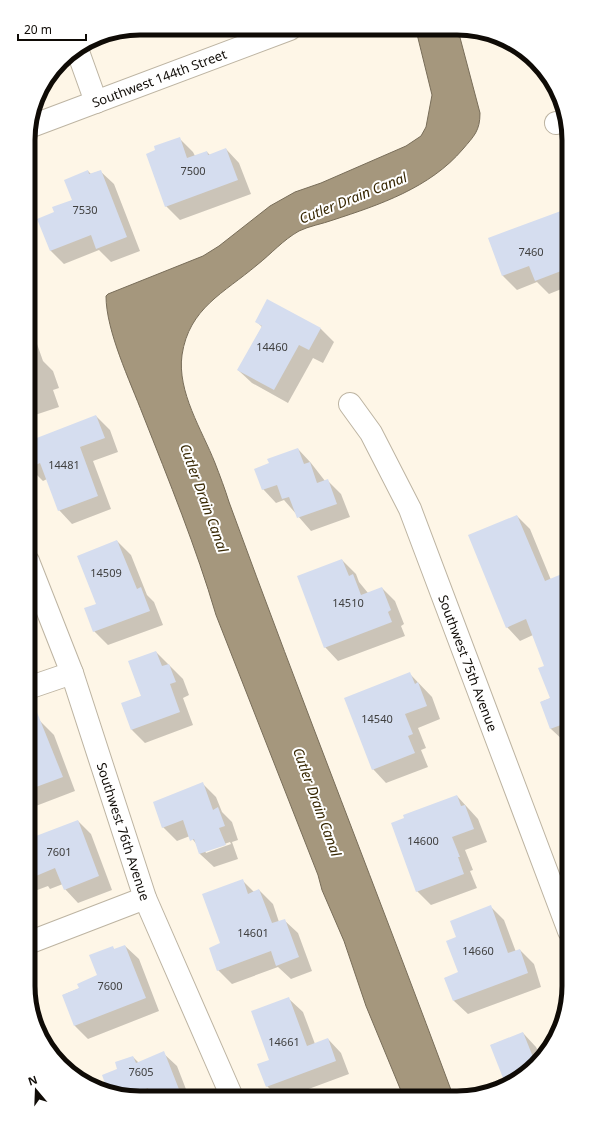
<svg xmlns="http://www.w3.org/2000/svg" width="597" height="1126" viewBox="0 0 597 1126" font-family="'Noto Sans',sans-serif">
<rect width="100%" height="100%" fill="#fef6e7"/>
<!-- water -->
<path fill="#a5977d" stroke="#786d59" d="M416,30H458L480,113C480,131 474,136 463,149C430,188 379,205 333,220C322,224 309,226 299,231C283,240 271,254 257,265C224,293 189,308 182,355C177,392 202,430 215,463C220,476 225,489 229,502C302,702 380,899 454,1098H404L366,1006L344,941L322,890L318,875L216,615C196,547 169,481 143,415C130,381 106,331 106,296L108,294L203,256L219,246L270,206L295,192L321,183L406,146L421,136L426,127L432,95Z"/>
<!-- shadow -->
<g fill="#0003" fill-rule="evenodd">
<polygon points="142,28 132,31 131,30 140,28"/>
<polygon points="179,138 193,152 195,156 207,152 210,155 226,149 239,163 251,194 180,220 166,206 156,151"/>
<polygon points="88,171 91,174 100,171 114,184 140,251 111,262 99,250 64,264 50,250 55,213 73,200"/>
<polygon points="569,209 569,286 549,294 537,282 517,290 503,276 489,239"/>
<polygon points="268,301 321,329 334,342 323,363 313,358 288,403 252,383 238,370 262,327 257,322"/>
<polygon points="29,336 37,344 43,361 53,371 59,388 53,390 59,407 32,416 29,412"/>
<polygon points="96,416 110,430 118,452 93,461 111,509 72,524 59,510 47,479 43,481 29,467 29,442"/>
<polygon points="298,449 311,463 325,481 327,480 341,494 350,517 311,531 284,500 276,503 263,489 270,464"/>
<polygon points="517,516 530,529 551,580 569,741 565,742 551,729 541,702 551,698 546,666 533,635 520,641 507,627"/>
<polygon points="117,541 131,555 147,595 154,602 163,625 108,645 94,631 97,604"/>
<polygon points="342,560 356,574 359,582 368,593 382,588 395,601 404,624 401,626 405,636 338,661 325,647"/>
<polygon points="156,652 183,679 189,695 183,698 193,725 145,743 132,730 122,704 142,696"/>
<polygon points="410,674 432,697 440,719 418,728 426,748 421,750 428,767 386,783 373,769"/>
<polygon points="40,721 54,735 75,791 28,809 28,726"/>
<path d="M202,783L216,797L222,812L232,822L238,840L232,842L238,859L214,867L200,854L198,846L190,836L177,841L163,827ZM230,842L231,844L206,853L205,851Z"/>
<polygon points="457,796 478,819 487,842 465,850 473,870 470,871 477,888 431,905 417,891"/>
<polygon points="78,821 91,834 112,890 78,903 65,889 63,884 50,889 48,886 32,892 28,888 28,840"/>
<polygon points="243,881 254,892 259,890 273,904 279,922 284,920 298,933 312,971 291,979 278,967 232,984 218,970 222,944"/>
<polygon points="490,906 504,920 516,952 520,950 534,964 541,987 468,1014 454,1001 445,978 459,973 457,938"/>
<polygon points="125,946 139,959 159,1011 88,1039 75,1026 63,995 80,988 98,976 112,947 115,950"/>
<polygon points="289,999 303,1012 315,1044 328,1039 341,1053 349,1074 287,1097 278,1097 267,1086 270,1060"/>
<polygon points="523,1033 536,1047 541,1057 506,1083 491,1045"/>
<polygon points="163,1053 177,1066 189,1097 126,1097 108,1089 119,1070 133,1057 139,1063"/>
</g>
<!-- building -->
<g fill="#d5ddef">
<polygon points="180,137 187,158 207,151 208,155 226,148 238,180 165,207 146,154 155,150 154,146"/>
<polygon points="88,170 89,174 101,170 127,237 96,249 91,235 50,251 37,219 54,212 52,207 72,200 64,180"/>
<polygon points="569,208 569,268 535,281 529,266 502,276 488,238"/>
<polygon points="267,299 321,328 309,350 299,345 274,390 237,370 262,326 255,322"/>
<polygon points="96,415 105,438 80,447 98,496 58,511 40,463 29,468 29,441"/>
<polygon points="298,448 304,464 310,462 317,483 328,479 337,504 297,518 289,497 282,499 277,485 262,490 254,469 269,463 267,459"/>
<polygon points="517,515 545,581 569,571 569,742 561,725 550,729 540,702 550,698 538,668 544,666 526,619 506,628 468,535"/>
<polygon points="117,540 137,589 141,587 150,611 93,632 84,608 96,604 77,556"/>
<polygon points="342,559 349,576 353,574 361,595 382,587 391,610 388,612 392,622 324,648 297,576"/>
<polygon points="156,651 162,666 169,664 176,682 170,684 180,712 131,730 121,703 141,696 128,661"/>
<polygon points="410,672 415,684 418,682 427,706 405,714 413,734 408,736 415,753 372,770 344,698"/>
<polygon points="28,700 32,700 63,777 28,790"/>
<polygon points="203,782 213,810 218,807 225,826 219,828 226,845 199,854 194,839 190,841 183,820 162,828 153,802"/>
<polygon points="457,795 461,806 465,805 474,829 452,837 460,857 458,857 464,874 416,892 391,823 404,818 403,815"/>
<polygon points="78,820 99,876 64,890 55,868 36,876 35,872 28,875 28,839"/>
<polygon points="243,879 248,894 259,889 272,923 285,919 299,957 276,966 271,951 217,971 209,948 220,943 202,894"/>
<polygon points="491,905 508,953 520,949 528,973 453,1001 444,978 458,972 446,941 456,937 450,921"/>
<polygon points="125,945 146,998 74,1026 62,995 79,988 77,984 97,975 89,955 113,946 114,949"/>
<polygon points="289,997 307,1046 328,1038 336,1061 266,1087 257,1064 269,1060 251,1011"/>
<polygon points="523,1032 535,1062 505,1083 490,1045"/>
<polygon points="164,1051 182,1097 151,1097 148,1088 125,1097 107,1089 102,1075 117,1069 115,1062 133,1056 136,1063"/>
</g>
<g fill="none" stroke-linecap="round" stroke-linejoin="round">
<defs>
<g id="minor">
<polyline points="77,49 96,102"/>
<polyline points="556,123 566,121"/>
<path id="s1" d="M29,127L290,29"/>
<path id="s2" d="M350,404L371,433L410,509L569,931"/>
<path id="s3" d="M28,561L72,673L145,898L232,1097"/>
<polyline points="28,688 72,673"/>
<polyline points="28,943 145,898"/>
</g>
</defs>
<!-- minor casing -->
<use href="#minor" stroke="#bdb4a2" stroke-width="24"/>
<!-- minor -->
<use href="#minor" stroke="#fff" stroke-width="22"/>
</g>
<g text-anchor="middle" stroke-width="4" stroke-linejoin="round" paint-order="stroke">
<!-- number labels -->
<g font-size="11" fill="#404040">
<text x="193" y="175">7500</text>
<text x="85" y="214">7530</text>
<text x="531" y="256">7460</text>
<text x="272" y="351">14460</text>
<text x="64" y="469">14481</text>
<text x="106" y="577">14509</text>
<text x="348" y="607">14510</text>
<text x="377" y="723">14540</text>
<text x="423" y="845">14600</text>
<text x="59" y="856">7601</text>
<text x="253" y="937">14601</text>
<text x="478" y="955">14660</text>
<text x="110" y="990">7600</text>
<text x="284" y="1046">14661</text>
<text x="141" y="1076">7605</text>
</g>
<!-- street labels -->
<g font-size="13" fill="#0f0b06" stroke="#fff">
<text dy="5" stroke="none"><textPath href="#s1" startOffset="139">Southwest 144th Street</textPath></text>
<text dy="5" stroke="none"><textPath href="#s2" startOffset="286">Southwest 75th Avenue</textPath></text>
<text dy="5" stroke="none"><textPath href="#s3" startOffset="287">Southwest 76th Avenue</textPath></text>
</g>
<!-- water labels -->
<g font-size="14" font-style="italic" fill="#372702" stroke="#fff">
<text transform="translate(353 198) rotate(-22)" y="5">Cutler Drain Canal</text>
<text transform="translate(204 498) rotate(70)" y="5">Cutler Drain Canal</text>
<text transform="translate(317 802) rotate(70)" y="5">Cutler Drain Canal</text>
</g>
</g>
<!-- crop -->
<path d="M0 0H597V1126H0ZM140 35H457A105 105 0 0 1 562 140V986A105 105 0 0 1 457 1091H140A105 105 0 0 1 35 986V140A105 105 0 0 1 140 35Z" fill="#fff" fill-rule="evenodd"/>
<path fill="none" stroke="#0f0b06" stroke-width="5" d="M140 35H457A105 105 0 0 1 562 140V986A105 105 0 0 1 457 1091H140A105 105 0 0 1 35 986V140A105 105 0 0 1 140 35Z"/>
<!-- north arrow -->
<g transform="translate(36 1090) rotate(341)" stroke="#ffffff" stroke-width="3" paint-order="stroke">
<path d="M0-3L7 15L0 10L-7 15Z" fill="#0f0b06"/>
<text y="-6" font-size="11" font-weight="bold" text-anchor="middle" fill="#0f0b06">N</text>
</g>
<!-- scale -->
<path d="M18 34v6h68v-6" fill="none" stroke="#0f0b06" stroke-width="2"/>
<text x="24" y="34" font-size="12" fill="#0f0b06" stroke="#ffffff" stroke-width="3" paint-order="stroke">20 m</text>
</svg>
